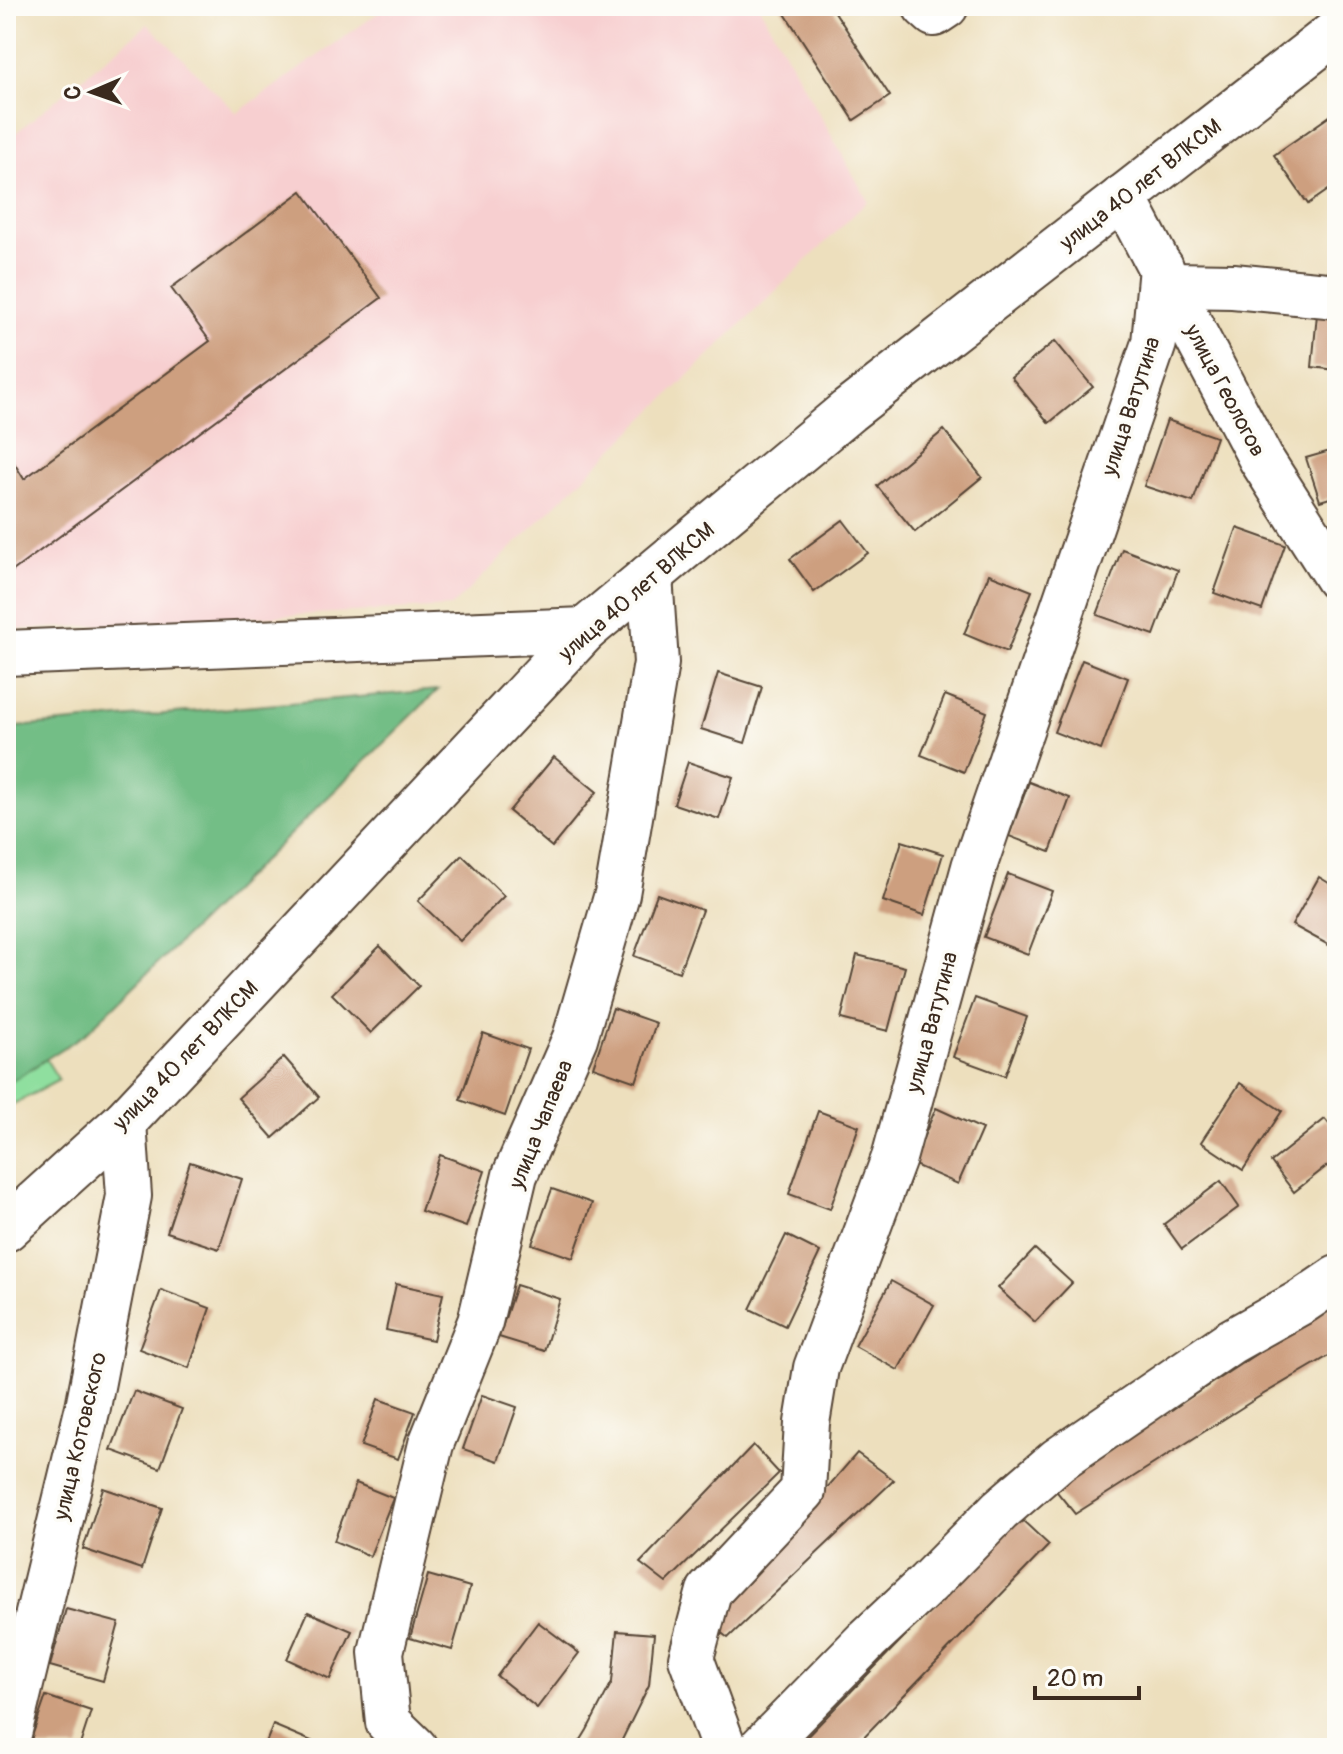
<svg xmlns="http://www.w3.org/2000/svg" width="1343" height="1754" viewBox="0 0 1343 1754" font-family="Pangolin,sans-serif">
<rect width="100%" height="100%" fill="#fdfcf7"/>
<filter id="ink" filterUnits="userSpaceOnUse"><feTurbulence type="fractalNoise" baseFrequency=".0125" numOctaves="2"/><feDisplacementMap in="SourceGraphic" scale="16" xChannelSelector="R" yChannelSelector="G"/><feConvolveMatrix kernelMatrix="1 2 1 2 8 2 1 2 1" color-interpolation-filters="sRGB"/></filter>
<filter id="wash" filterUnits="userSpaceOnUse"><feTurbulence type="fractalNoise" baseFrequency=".006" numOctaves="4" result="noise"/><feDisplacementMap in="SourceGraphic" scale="32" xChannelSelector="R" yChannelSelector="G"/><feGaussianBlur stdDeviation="1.8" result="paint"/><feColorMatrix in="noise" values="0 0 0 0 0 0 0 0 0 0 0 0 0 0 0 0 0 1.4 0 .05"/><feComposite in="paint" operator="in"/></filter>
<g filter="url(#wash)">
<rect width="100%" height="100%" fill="#eddfbd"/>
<!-- built -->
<polygon fill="#f7cfd0" points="388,6 759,6 868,201 451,607 6,630 6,141 148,24 237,113"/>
<!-- green -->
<polygon fill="#8fdf9f" stroke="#65845e" stroke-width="2" points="6,996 59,1080 6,1108"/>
<!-- forest -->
<polygon fill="#73be86" stroke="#577452" stroke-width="2" points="438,690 85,1034 6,1085 6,728"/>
<g id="blocks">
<!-- building -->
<g fill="#cd9f7f">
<polygon points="780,6 831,6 890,96 854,120"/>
<polygon points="1337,111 1337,184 1308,204 1274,155"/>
<polygon points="302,191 381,298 6,576 6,450 24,479 210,341 171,288"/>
<polygon points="1317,314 1337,316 1337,370 1312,367"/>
<polygon points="1055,341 1093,387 1049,423 1011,377"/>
<polygon points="1167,420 1216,437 1193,502 1144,486"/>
<polygon points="944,430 982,477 915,532 877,486"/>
<polygon points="1337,449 1337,496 1320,501 1306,458"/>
<polygon points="843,520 868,553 814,592 790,559"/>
<polygon points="1237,528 1285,545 1262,610 1214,593"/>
<polygon points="1122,549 1178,570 1154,635 1097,615"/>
<polygon points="989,574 1032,591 1007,652 964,634"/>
<polygon points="1082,660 1128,678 1101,750 1054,732"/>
<polygon points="718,673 762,687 745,743 701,729"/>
<polygon points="945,695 987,712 964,772 921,755"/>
<polygon points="554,757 597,792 552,847 509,811"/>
<polygon points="688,762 733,777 719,819 674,804"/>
<polygon points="1029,782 1070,798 1050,852 1009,836"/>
<polygon points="902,841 943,854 924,915 883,901"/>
<polygon points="462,855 504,896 460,941 418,901"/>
<polygon points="1008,874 1052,891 1028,954 984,937"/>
<polygon points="1319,877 1337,888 1336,949 1292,925"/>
<polygon points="657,894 702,910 679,972 634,956"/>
<polygon points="380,946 419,986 371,1033 332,994"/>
<polygon points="857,955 905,967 888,1031 841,1019"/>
<polygon points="975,998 1027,1017 1005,1076 953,1057"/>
<polygon points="613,1008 656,1023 636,1082 593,1067"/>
<polygon points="483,1033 528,1049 505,1116 460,1100"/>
<polygon points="284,1057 319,1097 273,1138 238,1098"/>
<polygon points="1240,1083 1282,1111 1243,1170 1201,1142"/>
<polygon points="936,1108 982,1129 958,1184 912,1164"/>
<polygon points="818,1111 859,1126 830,1209 789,1194"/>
<polygon points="1325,1119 1337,1134 1337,1158 1294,1192 1271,1162"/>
<polygon points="440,1155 485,1171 466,1227 421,1211"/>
<polygon points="190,1162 242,1179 219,1249 167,1232"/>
<polygon points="1221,1181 1239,1207 1182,1249 1164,1224"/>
<polygon points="552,1189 592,1203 573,1258 532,1244"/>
<polygon points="786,1235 820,1252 785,1326 750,1309"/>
<polygon points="1035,1249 1072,1283 1035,1322 998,1288"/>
<polygon points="891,1281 934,1305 898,1370 855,1346"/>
<polygon points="396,1284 443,1294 433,1340 386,1330"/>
<polygon points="516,1285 560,1299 544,1351 499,1337"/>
<polygon points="161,1290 210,1308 189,1368 139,1349"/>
<polygon points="1337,1301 1337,1351 1257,1398 1075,1514 1053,1487"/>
<polygon points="134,1391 182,1409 160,1468 111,1450"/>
<polygon points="482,1395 517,1407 498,1461 463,1449"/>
<polygon points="378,1399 415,1412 398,1459 361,1446"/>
<polygon points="753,1445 779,1473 666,1583 640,1563"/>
<polygon points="857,1453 894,1480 728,1638 710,1624"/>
<polygon points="356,1483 393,1498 370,1556 334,1541"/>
<polygon points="103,1488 162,1508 142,1569 83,1549"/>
<polygon points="1020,1518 1049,1545 853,1748 796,1748"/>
<polygon points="428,1575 470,1587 452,1650 410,1638"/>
<polygon points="66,1609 119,1623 103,1681 50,1666"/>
<polygon points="308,1612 352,1631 330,1679 287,1659"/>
<polygon points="538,1622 579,1653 537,1708 497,1676"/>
<polygon points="617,1631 654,1634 649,1685 618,1748 576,1748 587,1730 612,1682"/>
<polygon points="46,1696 91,1711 79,1748 28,1748"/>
<polygon points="273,1725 328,1748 264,1748"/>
</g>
</g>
</g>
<g filter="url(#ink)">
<use href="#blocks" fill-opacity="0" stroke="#564536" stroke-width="2"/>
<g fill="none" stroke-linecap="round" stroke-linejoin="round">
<defs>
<g id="minor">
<polyline points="925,6 934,14 946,6"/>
<polyline points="1123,197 1261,459 1337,578"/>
<polyline points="1171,285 1233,286 1337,296"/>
<polyline points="6,653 585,630"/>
<polyline points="6,1229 124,1122 585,630 848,411 1337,31"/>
<polyline points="6,1746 88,1407 129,1196 124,1122"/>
<polyline points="415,1748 388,1722 381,1652 431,1444 480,1322 515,1175 575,1038 617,894 656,663 650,576"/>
<polyline points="724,1748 691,1658 709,1591 803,1491 807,1423 816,1368 894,1158 974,867 1154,343 1161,267"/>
<polyline points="761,1748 867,1640 927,1584 1000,1510 1058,1460 1230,1342 1303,1301 1337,1278"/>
</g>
</defs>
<!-- minor casing -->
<use href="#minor" stroke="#564536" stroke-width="48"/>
<!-- minor -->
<use href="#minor" stroke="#fff" stroke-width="44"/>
</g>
</g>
<g text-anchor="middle" stroke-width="7" stroke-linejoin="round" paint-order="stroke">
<!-- street labels -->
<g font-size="22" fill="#3b2a1e" stroke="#fdfcf7">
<text transform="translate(1140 184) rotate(-38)" y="8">улица 40 лет ВЛКСМ</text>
<text transform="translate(1226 390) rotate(62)" y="8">улица Геологов</text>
<text transform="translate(1130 406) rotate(-72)" y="8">улица Ватутина</text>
<text transform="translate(636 591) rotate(-41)" y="8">улица 40 лет ВЛКСМ</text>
<text transform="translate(931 1022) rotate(-75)" y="8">улица Ватутина</text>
<text transform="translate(185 1055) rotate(-46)" y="8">улица 40 лет ВЛКСМ</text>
<text transform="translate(540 1124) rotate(-68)" y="8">улица Чапаева</text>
<text transform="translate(79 1436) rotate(-77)" y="8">улица Котовского</text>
</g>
</g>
<!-- margin -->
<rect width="1343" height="1754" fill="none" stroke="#fdfcf7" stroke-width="32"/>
<!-- north arrow -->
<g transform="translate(92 92) rotate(268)" stroke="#fdfcf7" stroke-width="6" paint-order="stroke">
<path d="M0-6L14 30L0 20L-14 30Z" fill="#3b2a1e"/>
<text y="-12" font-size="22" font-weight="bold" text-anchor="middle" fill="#3b2a1e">С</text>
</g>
<!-- scale -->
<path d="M1035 1686v12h104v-12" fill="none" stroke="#3b2a1e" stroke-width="4"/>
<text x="1047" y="1686" font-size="24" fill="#3b2a1e" stroke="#fdfcf7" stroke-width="6" paint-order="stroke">20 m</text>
</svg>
